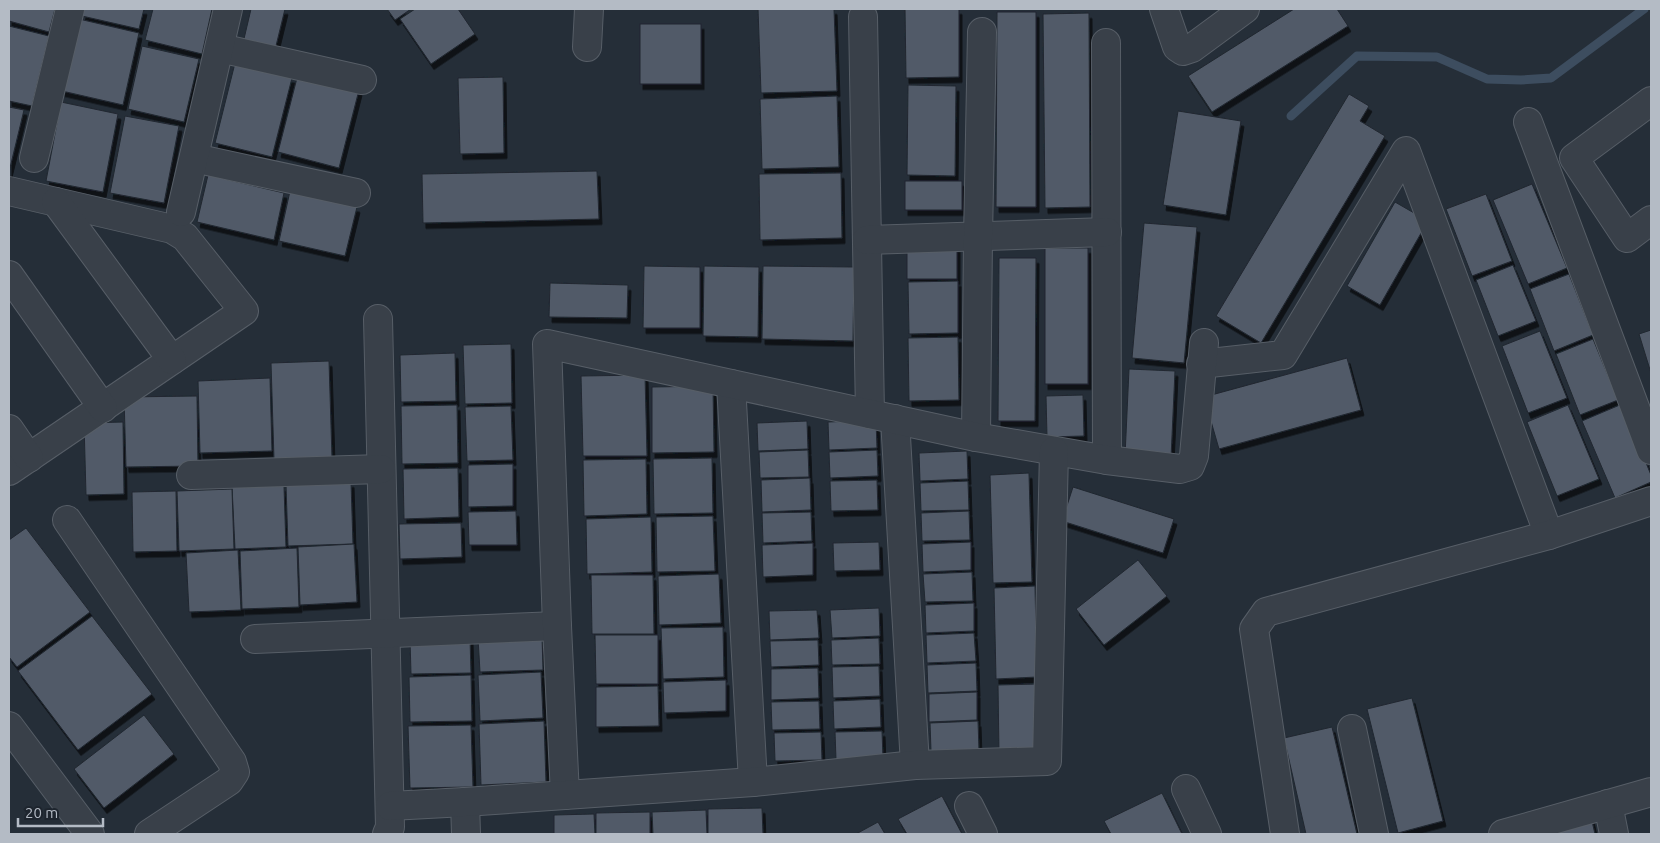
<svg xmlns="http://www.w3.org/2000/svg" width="1660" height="843" viewBox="0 0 1660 843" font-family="Ubuntu,sans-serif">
<defs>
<filter id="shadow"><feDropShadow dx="3" dy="5.5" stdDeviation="0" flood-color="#0009"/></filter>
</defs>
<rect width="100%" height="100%" fill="#252e38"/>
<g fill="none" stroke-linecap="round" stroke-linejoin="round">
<!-- stream -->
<polyline stroke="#3d4d5f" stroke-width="9" points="1291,116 1357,56 1437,57 1487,79 1521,80 1551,78 1644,9"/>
</g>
<!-- building -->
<g fill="#515a67" stroke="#202730" filter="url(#shadow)">
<polygon points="9,9 55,9 49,32 9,21"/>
<polygon points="84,9 144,9 139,29 82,16"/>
<polygon points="153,9 212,9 202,54 145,40"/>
<polygon points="251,9 285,9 275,50 243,43"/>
<polygon points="387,9 411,9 395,20"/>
<polygon points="415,9 458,9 475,34 431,64 400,19"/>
<polygon points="758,9 834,9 837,91 761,93"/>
<polygon points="905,9 959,9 959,77 906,78"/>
<polygon points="1294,9 1337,9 1348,26 1212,112 1188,76"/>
<polygon points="997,12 1036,12 1036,207 996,207"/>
<polygon points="1089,13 1090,207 1045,208 1043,14"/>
<polygon points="79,19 139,33 123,105 62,91"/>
<rect x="640" y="24" width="61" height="60"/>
<polygon points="9,26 49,36 32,106 9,101"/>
<polygon points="142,46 199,59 184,122 128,109"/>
<polygon points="235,63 292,78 272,157 215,143"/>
<polygon points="298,74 359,90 339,168 278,152"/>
<polygon points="503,77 504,153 460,154 458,78"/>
<polygon points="908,85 956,86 955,176 907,175"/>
<polygon points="1349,94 1369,106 1360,121 1385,136 1261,343 1216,316"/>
<polygon points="837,96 839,167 762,169 760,99"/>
<polygon points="61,102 118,114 103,192 46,181"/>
<polygon points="9,107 24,110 9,172"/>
<polygon points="1178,111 1241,121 1226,215 1163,205"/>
<polygon points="125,116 179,126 164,203 110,193"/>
<polygon points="597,171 599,219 423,223 422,174"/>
<polygon points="841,173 842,238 760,240 759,174"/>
<polygon points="208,175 284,193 274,240 197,222"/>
<rect x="905" y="181" width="57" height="29"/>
<polygon points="1532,184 1567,268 1528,284 1493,200"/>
<polygon points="290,191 357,207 345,256 279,241"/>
<polygon points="1486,194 1512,261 1472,276 1446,209"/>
<polygon points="1395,202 1428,221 1380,305 1347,286"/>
<polygon points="1144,223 1197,227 1184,363 1132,358"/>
<rect x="907" y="247" width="50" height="32"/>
<rect x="1045" y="248" width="43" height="136"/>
<polygon points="999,258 1036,258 1035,421 998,421"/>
<polygon points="1513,265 1536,321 1498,336 1476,280"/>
<polygon points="644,266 700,267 700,328 643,328"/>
<polygon points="704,266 759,267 758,337 703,336"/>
<polygon points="763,266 854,267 853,341 762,339"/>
<polygon points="1569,274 1593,335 1554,351 1530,289"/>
<polygon points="958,281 958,333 909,334 908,282"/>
<polygon points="550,283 628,285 627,318 549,317"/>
<polygon points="1651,330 1651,373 1639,334"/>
<polygon points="1540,331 1567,398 1528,413 1502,346"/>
<polygon points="958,337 959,400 909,401 908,338"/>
<polygon points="1593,339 1618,400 1580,415 1556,354"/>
<polygon points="511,344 512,403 465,404 463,345"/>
<polygon points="455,353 456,401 401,402 400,355"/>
<polygon points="1347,358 1361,410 1219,449 1204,397"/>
<polygon points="329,361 332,458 274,460 271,363"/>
<polygon points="1129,369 1175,371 1171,458 1125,456"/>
<polygon points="645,375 647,456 583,456 581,376"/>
<polygon points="270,378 272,451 200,453 198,381"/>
<polygon points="713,386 714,452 652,453 652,387"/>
<polygon points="1083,395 1084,436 1047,437 1046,396"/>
<polygon points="197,396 198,466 126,467 124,397"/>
<polygon points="1622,404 1651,475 1651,482 1615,498 1582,421"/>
<polygon points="457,405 458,463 402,464 401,406"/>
<polygon points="1568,405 1599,479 1557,496 1527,422"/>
<polygon points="511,406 513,460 467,461 465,407"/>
<polygon points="876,420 877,448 829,450 828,422"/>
<polygon points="807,421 808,449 758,451 757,423"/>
<polygon points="123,422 124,494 86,495 84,423"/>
<polygon points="808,450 809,477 760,478 759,452"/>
<polygon points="877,450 878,476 830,478 829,452"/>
<polygon points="967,451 968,479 920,481 919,453"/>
<polygon points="712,458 713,513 654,514 653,459"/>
<polygon points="646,459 647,514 584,516 583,460"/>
<polygon points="513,464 513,506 468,507 468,465"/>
<polygon points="458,468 459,517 404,519 403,469"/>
<polygon points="1029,473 1032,582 993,583 990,475"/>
<polygon points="810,478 811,510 762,512 761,480"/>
<polygon points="877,480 878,510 831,511 830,481"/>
<polygon points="968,481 969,510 921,511 920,483"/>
<polygon points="351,482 353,544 288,546 286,485"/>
<polygon points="284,486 286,547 235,549 232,487"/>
<polygon points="1073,487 1174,519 1163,553 1062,521"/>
<polygon points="232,489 234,549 179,551 177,491"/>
<polygon points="176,491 177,551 133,552 132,492"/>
<polygon points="516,511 517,545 469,545 468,512"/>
<polygon points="969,511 970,540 922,541 921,513"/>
<polygon points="811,512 812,541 763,543 762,513"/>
<polygon points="713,516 715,571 657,572 656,517"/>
<polygon points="651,517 652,572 587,574 586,519"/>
<polygon points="461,523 462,557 400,559 399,524"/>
<polygon points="26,528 90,612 17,667 9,657 9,540"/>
<polygon points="879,542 880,570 834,571 833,543"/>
<polygon points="971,542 971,570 923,572 922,544"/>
<polygon points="813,543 813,575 763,577 762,545"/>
<polygon points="354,544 357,602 300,605 298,547"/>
<polygon points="297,548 299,607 242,609 240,551"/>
<polygon points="238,550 241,610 189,612 186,553"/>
<polygon points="1138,560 1167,596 1104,645 1076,609"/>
<polygon points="972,572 973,601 925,602 923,574"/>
<polygon points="719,574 721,623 659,625 658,576"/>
<polygon points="591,575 653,575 654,634 592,634"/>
<polygon points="1035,586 1037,677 996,679 994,588"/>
<polygon points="974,603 974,631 926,633 925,605"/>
<polygon points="879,608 880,636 832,638 830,610"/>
<polygon points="817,610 819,638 770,640 769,611"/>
<polygon points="92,616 152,694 78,750 18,671"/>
<polygon points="723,627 724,677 663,679 661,628"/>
<polygon points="974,633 976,661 927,663 926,635"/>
<polygon points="595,635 658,635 658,684 596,684"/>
<polygon points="542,636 543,670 480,672 478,638"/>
<polygon points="470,638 471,673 411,674 410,640"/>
<polygon points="879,638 880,664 832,665 831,640"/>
<polygon points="818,640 819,665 771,667 770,641"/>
<polygon points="976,663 977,691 928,693 927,665"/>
<polygon points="879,666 880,696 833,698 832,667"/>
<polygon points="818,668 819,698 771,700 771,669"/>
<polygon points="541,672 543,718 480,721 478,675"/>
<polygon points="471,675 472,721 410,722 409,677"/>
<polygon points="726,680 726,711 664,713 663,682"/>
<polygon points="1038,684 1038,754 999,755 998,685"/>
<polygon points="658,686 659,726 596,727 596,687"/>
<polygon points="977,692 977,720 929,722 929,694"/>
<polygon points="1412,698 1443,821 1398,833 1367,709"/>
<polygon points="880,699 881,727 834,729 833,701"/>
<polygon points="819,701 820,729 772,730 771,702"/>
<polygon points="144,715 174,754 104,808 74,769"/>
<polygon points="544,721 546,782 481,785 479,724"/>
<polygon points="978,721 979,750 931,751 930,723"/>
<polygon points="471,725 473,787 410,788 408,726"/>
<polygon points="1332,727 1357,834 1306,834 1284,738"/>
<polygon points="882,731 883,758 836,760 835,732"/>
<polygon points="821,732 822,760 775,761 774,733"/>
<polygon points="1162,793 1182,834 1111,834 1104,821"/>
<polygon points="942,796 962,834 907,834 898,819"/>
<polygon points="762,808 763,834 708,834 708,809"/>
<polygon points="706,810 707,834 653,834 652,812"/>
<polygon points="650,812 650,834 596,834 596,813"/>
<polygon points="594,814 595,834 554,834 554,815"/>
<polygon points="1591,817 1595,834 1548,834"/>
<polygon points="878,822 885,834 856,834"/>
</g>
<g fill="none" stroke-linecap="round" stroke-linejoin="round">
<defs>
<g id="minor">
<polyline points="1164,9 1177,47 1183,51 1192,48 1245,9"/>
<polyline points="863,17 870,414"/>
<polyline points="1106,43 1107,460"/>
<polyline points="587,47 589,9"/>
<polyline points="220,48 362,80"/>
<polyline points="1651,101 1574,158 1627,238 1651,220"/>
<polyline points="1528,122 1651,450"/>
<polyline points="34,158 70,9"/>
<polyline points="194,158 356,193"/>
<polyline points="9,191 172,229 185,237 244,311 9,471"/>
<polyline points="56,202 172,360"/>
<polyline points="181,212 228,9"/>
<polyline points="867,240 1107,232"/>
<polyline points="9,275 103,408"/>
<polyline points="378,319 390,827 387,834"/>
<polyline points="1201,364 1283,355 1406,151 1549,535"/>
<polyline points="731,384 753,782"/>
<polyline points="895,419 915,765"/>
<polyline points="9,429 29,458"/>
<polyline points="976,437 978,237 982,32"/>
<polyline points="191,475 381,469"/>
<polyline points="67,520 232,762 235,772 229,781 149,834"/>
<polyline points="255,639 557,626"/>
<polyline points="9,726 90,834"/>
<polyline points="1352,729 1374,834"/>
<polyline points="1186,789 1207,834"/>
<polyline points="565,795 557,626 547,344 976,437 1107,460 1180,469 1190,466 1194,456 1204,343"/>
<polyline points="465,802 466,834"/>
<polyline points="1608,804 1614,834"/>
<polyline points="390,806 465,802 753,782 915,765 1047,761 1054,451"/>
<polyline points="969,806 983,834"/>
<polyline points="1285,834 1254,629 1266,612 1549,535 1651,501"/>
<polyline points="1503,834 1651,792"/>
</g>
</defs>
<!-- minor casing -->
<use href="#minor" stroke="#575e67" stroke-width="30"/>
<!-- minor -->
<use href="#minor" stroke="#394049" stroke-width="28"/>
</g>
<!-- border -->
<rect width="1660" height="843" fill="none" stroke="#b4bbc5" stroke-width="20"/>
<!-- scale -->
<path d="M18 818v8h85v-8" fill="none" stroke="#b4bbc5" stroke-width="2.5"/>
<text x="25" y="818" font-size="15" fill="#b4bbc5" stroke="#1e252e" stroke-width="4" paint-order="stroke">20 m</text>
</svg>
